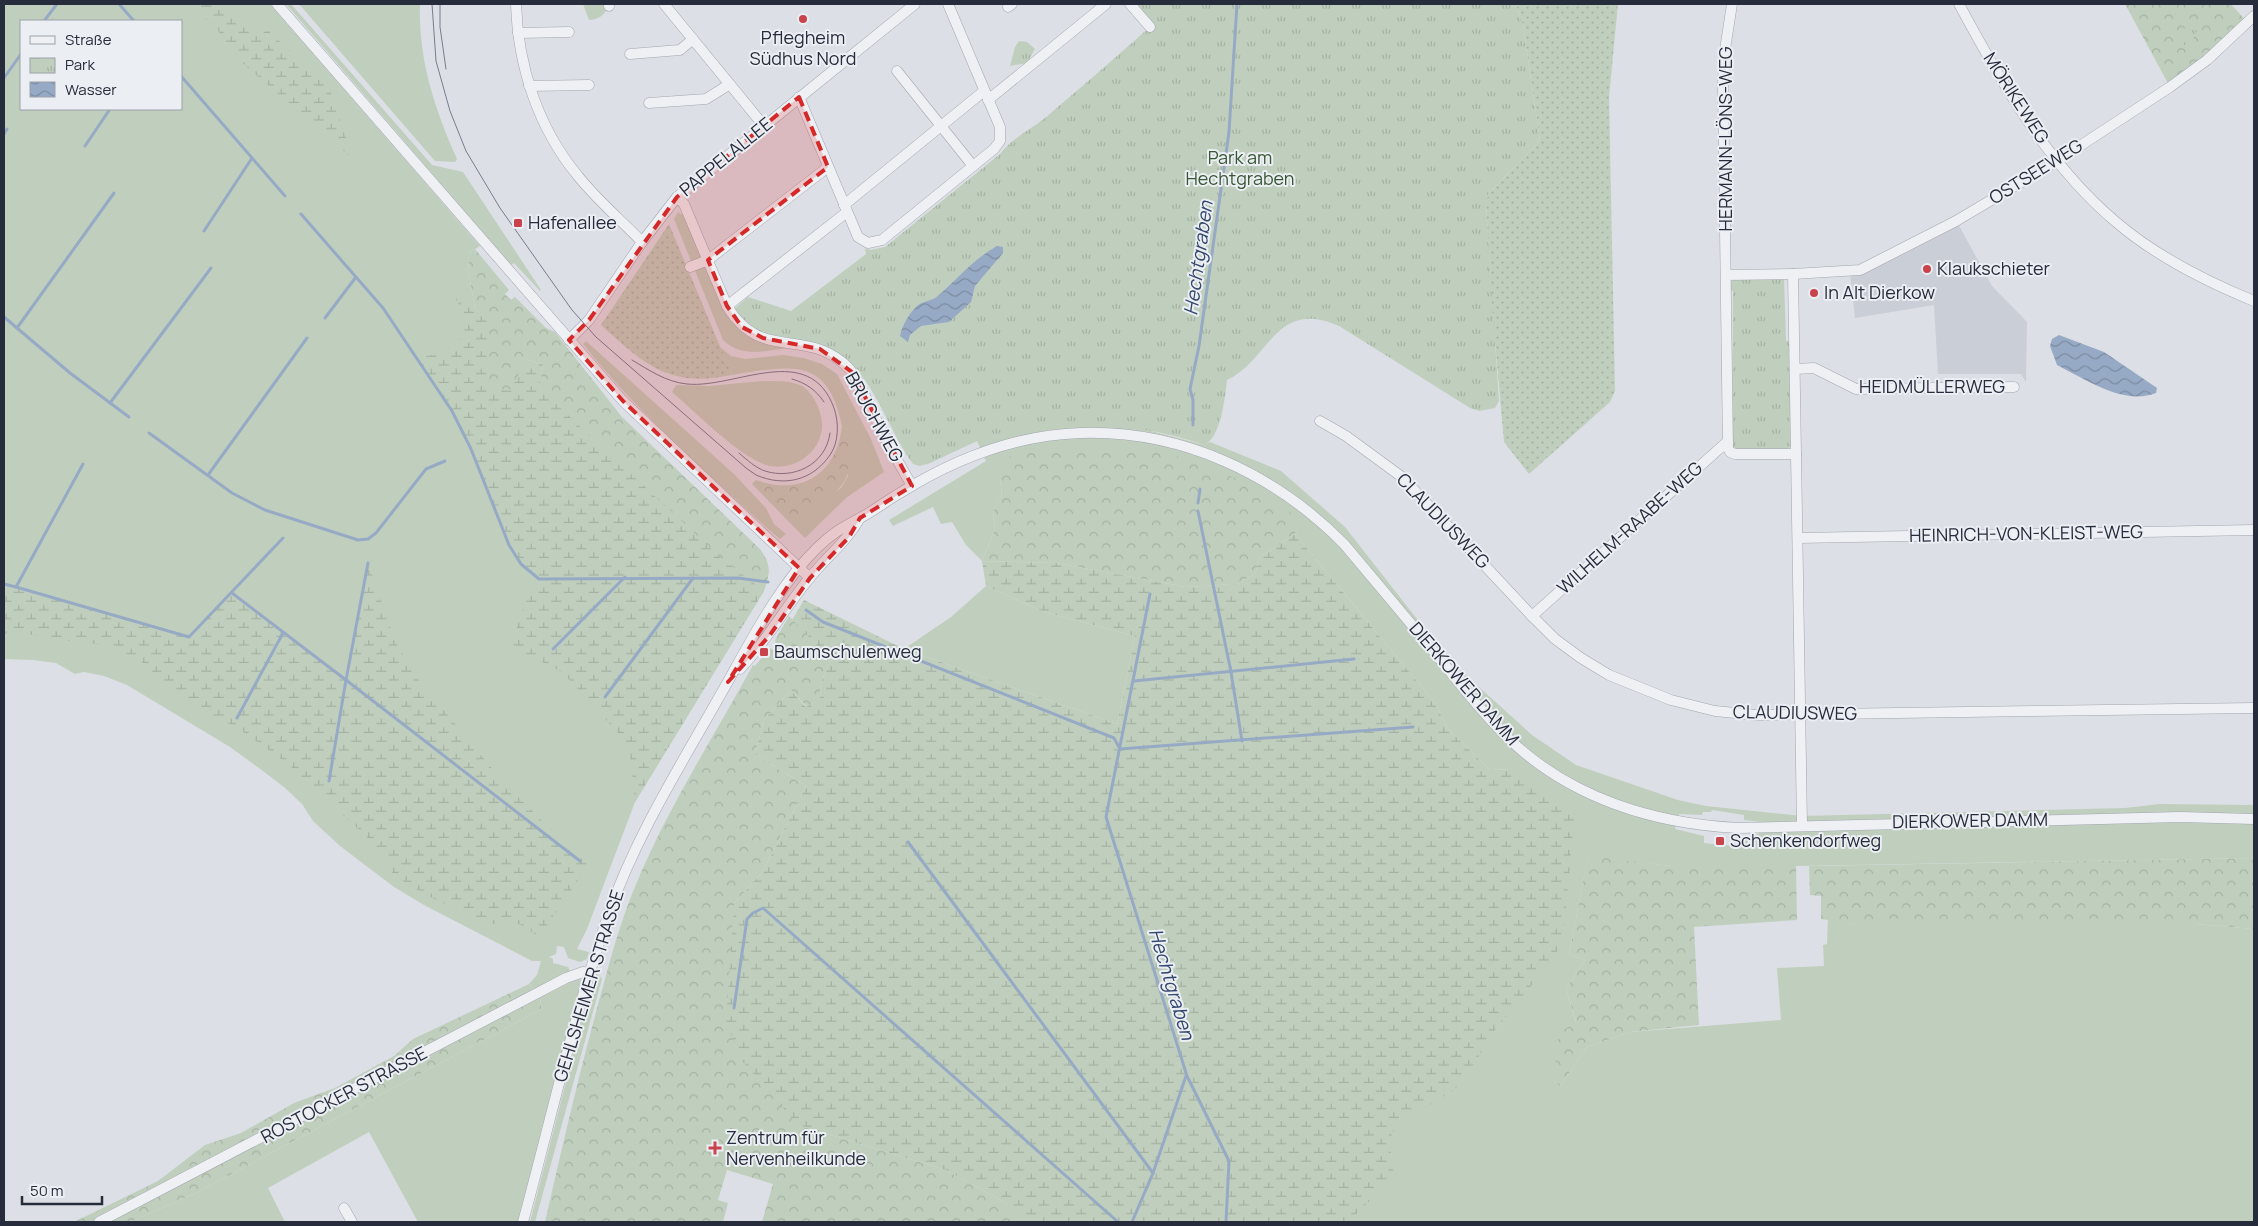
<svg xmlns="http://www.w3.org/2000/svg" width="2258" height="1226" viewBox="0 0 2258 1226" font-family="Manrope,sans-serif">
<defs>
<pattern id="forest-crowns" width="20" height="18" patternUnits="userSpaceOnUse" patternTransform="scale(1.25)"><rect width="20" height="18" fill="#c0cfbd"/><path d="M2 6a3 3 0 1 1 6 0M12 15a3 3 0 1 1 6 0" fill="none" stroke="#a5b2a3"/></pattern>
<pattern id="wetland-marsh" width="20" height="14" patternUnits="userSpaceOnUse" patternTransform="scale(1.25)"><rect width="20" height="14" fill="#c0cfbd"/><path d="M1 5h8M5 5V1M11 12h8M15 12V8" fill="none" stroke="#a5b2a3"/></pattern>
<pattern id="park-tufts" width="24" height="20" patternUnits="userSpaceOnUse" patternTransform="scale(1.25)"><rect width="24" height="20" fill="#c0cfbd"/><path d="M3 7l-1-3M5 7V3M7 7l1-3M15 17l-1-3M17 17v-4M19 17l1-3" fill="none" stroke="#a5b2a3"/></pattern>
<pattern id="garden-dots" width="8" height="8" patternUnits="userSpaceOnUse" patternTransform="scale(1.25)"><rect width="8" height="8" fill="#c0cfbd"/><path d="M2 2h.1M6 6h.1" fill="none" stroke="#a5b2a3" stroke-width="1.8" stroke-linecap="round"/></pattern>
<pattern id="water-waves" width="16" height="10" patternUnits="userSpaceOnUse" patternTransform="scale(1.25)"><rect width="16" height="10" fill="#97aac5"/><path d="M0 5q4-4 8 0t8 0" fill="none" stroke="#7b8ba1"/></pattern>
</defs>
<rect width="100%" height="100%" fill="#dcdfe5"/>
<!-- built -->
<polygon fill="#caced7" points="1957,222 1992,286 2027,322 2026,382 2021,374 1938,374 1934,305 1855,318 1850,274"/>
<!-- grass -->
<g fill="#c0cfbd" fill-rule="evenodd">
<path d="M4,4H270L480,246L468,253L469,275L475,308L720,557L764,591L635,802L587,929L577,949L589,952L587,959L580,962L568,958L564,947L557,946L556,954L549,957L553,959V963L568,967L570,971L537,991L529,984L537,975L541,961H532L424,905L394,887L340,846L313,821L302,804L285,788L263,771L230,747L127,685L104,676L84,672L75,674L56,663L33,660L4,659ZM21,21H181V109H21Z"/>
<polygon points="286,4 291,4 432,165 463,172 541,290 540,291 514,263 511,265"/>
<path d="M299,4H420C418,59 435,110 457,159L455,162L435,161Z"/>
<path d="M583,4H609C606,13 600,20 589,20Z"/>
<path d="M678,212L687,218C701,253 719,320 751,338C763,344 776,344 788,348C764,351 742,358 723,340L674,219Z"/>
<path d="M586,341L734,474L766,508L774,524L786,534L780,539L768,529C704,470 637,412 583,344Z"/>
<path d="M720,347L731,356L745,359L783,355L804,358L822,364L837,374L871,439L884,472L846,498L805,538L791,524L841,488L848,476L849,430L842,426C828,355 790,366 732,375Z"/>
<path d="M762,381C774,381 788,380 800,385C814,391 826,418 821,434C815,459 785,474 761,463C735,452 695,412 672,392L676,385L709,386Z"/>
<path d="M960,410L1151,427V431L1205,445L1210,442L1281,471L1345,527L1449,660L1532,735L1576,765L1678,800L1706,806L1802,816L2125,808L2160,804L2254,805V858L1796,866H1671L1588,857L1569,954L1585,960L1566,989L1576,1023L1553,1080L1560,1086L1587,1047L1630,1032L1781,1020L1777,968L1824,966L1823,945L1827,944L1828,918L1857,924H2196L2254,929V1222H1337L1278,1187L1494,1032L1512,1009L1514,769L1490,770L1448,729L1435,703L1295,534L1298,525L1000,479L1002,494L993,513L995,529L982,561L966,545L952,522L941,524L933,507L893,526L889,520L986,461L977,441L926,465ZM1712,810L1744,815V820L1760,822L1758,834L1736,840L1735,846L1704,843V836L1675,829L1679,814L1702,815L1703,812H1711Z"/>
<polygon points="986,586 1044,612 1135,636 1117,724 904,649 951,617"/>
<polygon points="596,972 602,979 535,1222 530,1222 594,973"/>
<polygon points="578,977 581,980 580,987 518,1222 418,1222 369,1132 268,1188 285,1222 130,1222 194,1194 542,1009 539,994"/>
</g>
<!-- forest -->
<g fill="url(#forest-crowns)">
<polygon points="2125,4 2231,4 2248,23 2170,87"/>
<path d="M475,249L509,290L505,294L511,300L515,297L546,328L555,332L622,417L760,549C772,566 770,572 764,591L720,557L539,388L543,364L528,360L509,391L489,387L487,321L475,308L469,275L468,253Z"/>
<path d="M842,426L849,430C853,438 853,445 852,453C852,490 819,506 791,524L752,484L756,480C801,496 836,475 842,426Z"/>
<polygon points="1089,447 1163,452 1209,466 1251,486 1285,508 1300,521 1295,534 1260,557 1255,574 1237,584 1186,587 1056,563 982,561 995,529 993,513 1002,494 1000,479 1010,456 1045,450"/>
<path d="M789,616L831,659L821,682L820,698L807,707L791,690L764,720L755,754L806,786L762,873L734,903L798,1125L946,1170L1002,1201L1030,1222H762L773,1184L727,1170L718,1200L728,1203L723,1222H545C561,1152 577,1082 596,1012C608,968 619,924 637,882C669,806 714,736 753,665L755,666L770,648L773,650L776,646L775,640Z"/>
<polygon points="1588,856 1671,866 1796,866 1797,920 1694,927 1699,1025 1630,1032 1587,1047 1560,1086 1553,1080 1559,1033 1576,1022 1566,989 1585,960 1569,954"/>
<polygon points="2254,858 2254,929 2196,924 1857,924 1821,919 1821,896 1810,895 1809,866"/>
<polygon points="529,984 539,994 542,1009 194,1194 130,1222 74,1222 158,1181 205,1145 241,1133 294,1103 335,1088 394,1056 413,1039"/>
</g>
<!-- wetland -->
<g fill="url(#wetland-marsh)">
<polygon points="189,4 210,4 253,28 263,26 329,87 353,159 240,61 216,28"/>
<polygon points="452,293 475,308 487,320 489,387 509,391 528,360 543,364 539,388 720,557 764,591 635,802 629,745 562,672 542,662 515,654 511,644 528,595 539,579 521,564 509,545 471,449 452,411 415,357 441,354 463,337 467,318"/>
<polygon points="1295,534 1435,703 1448,729 1490,770 1514,769 1575,811 1564,930 1556,955 1494,1032 1476,1061 1455,1089 1395,1128 1389,1141 1394,1175 1387,1184 1348,1222 1026,1222 1002,1201 946,1170 798,1125 743,1062 726,1023 734,903 762,873 806,786 755,754 764,720 791,690 806,707 820,698 821,682 831,659 792,620 804,600 904,649 1117,724 1135,636 1044,612 986,586 982,561 1056,563 1186,587 1237,584 1255,574 1260,557"/>
<path d="M368,563L395,641L417,678L500,778L540,819L591,862L539,937C524,927 513,916 494,924C473,917 398,886 388,867C387,864 387,858 386,855L288,764L235,726L221,721L159,678L143,663L116,648L90,643L49,639L16,631L4,634V584L189,637L232,593L346,679Z"/>
</g>
<!-- park -->
<g fill="url(#park-tufts)">
<path d="M1130,4H1516L1523,25L1540,141L1489,193L1486,202L1499,401L1495,408L1479,411L1470,408L1339,326C1275,298 1270,360 1227,380C1225,398 1221,436 1205,445C1137,423 1060,414 990,436C974,442 959,448 944,455C936,459 929,464 920,466L913,464C887,429 875,376 836,352C812,338 783,343 759,331C748,325 741,318 734,309L748,297L791,311L866,254L865,248L870,250L885,247L1000,154C1011,139 1030,130 1045,118C1080,88 1115,58 1150,27Z"/>
<polygon points="2181,28 2195,29 2197,31 2189,46 2184,45 2179,33"/>
<polygon points="1019,41 1027,42 1035,49 1027,63 1010,66 1015,47"/>
<polygon points="1738,277 1784,277 1786,341 1790,341 1792,445 1786,451 1734,449 1732,445 1733,291 1730,290 1730,282"/>
</g>
<!-- garden -->
<g fill="url(#garden-dots)">
<polygon points="1516,4 1618,4 1609,97 1615,391 1610,402 1529,474 1504,442 1493,320 1486,202 1489,193 1540,141 1523,25"/>
<path d="M669,224L732,375C669,388 645,365 601,325Z"/>
</g>
<!-- water -->
<g fill="url(#water-waves)">
<path d="M997,246L1003,247V253L975,286L971,302L949,322L921,326L910,335L908,342L900,336C902,326 909,313 917,306C923,301 932,301 938,296C957,279 974,259 997,246Z"/>
<path d="M2059,335L2104,352L2157,388L2156,393C2124,406 2085,379 2057,365L2050,346L2052,339Z"/>
</g>
<g fill="none" stroke-linecap="round" stroke-linejoin="round">
<!-- stream -->
<g stroke="#97aac5" stroke-width="3">
<polyline points="119,4 134,21"/>
<polyline points="44,21 57,4"/>
<polyline points="181,76 285,196"/>
<polyline points="4,78 21,54"/>
<polyline points="4,134 7,129"/>
<polyline points="85,146 110,109"/>
<polyline points="301,214 383,308 452,411 471,449 509,545 521,564 539,579 738,578 768,582"/>
<polyline points="204,231 252,158"/>
<polyline points="4,317 70,373 129,417"/>
<polyline points="325,318 356,277"/>
<polyline points="17,328 114,193"/>
<polyline points="110,403 211,268"/>
<polyline points="1193,425 1193,400 1190,389 1199,346 1229,132 1237,4"/>
<polyline points="149,433 232,493 265,510 358,540 368,539 376,533 426,469 445,461"/>
<polyline points="83,464 16,587 189,637 283,538"/>
<polyline points="208,475 307,338"/>
<polyline points="1198,503 1200,489"/>
<polyline points="1198,511 1231,672 1242,741"/>
<polyline points="368,563 346,680 580,861"/>
<polyline points="4,584 16,587"/>
<polyline points="232,593 346,680 329,781"/>
<polyline points="1150,594 1106,817 1187,1076 1229,1161 1226,1222"/>
<polyline points="806,610 823,622 1114,738 1120,749"/>
<polyline points="553,649 625,577"/>
<polyline points="1134,681 1354,659"/>
<polyline points="605,697 693,578"/>
<polyline points="237,718 283,633"/>
<polyline points="1120,749 1413,727"/>
<polyline points="908,842 1153,1173"/>
<polyline points="734,1008 747,919 753,913 763,908 1118,1222"/>
<polyline points="1132,1222 1153,1173 1186,1076"/>
</g>
<defs>
<g id="minor">
<polyline points="277,4 623,401 810,578"/>
<path d="M516,4C518,66 538,128 578,176C597,200 621,220 642,242"/>
<polyline points="664,4 764,126"/>
<polyline points="1130,4 1150,27"/>
<path d="M1959,4C2001,82 2047,164 2116,222C2157,257 2205,281 2254,301"/>
<polyline points="609,6 609,4"/>
<polyline points="1008,7 1012,4"/>
<polyline points="518,33 569,32"/>
<polyline points="630,54 680,50 693,39"/>
<polyline points="897,71 973,166"/>
<polyline points="529,86 589,85"/>
<polyline points="799,97 858,237 868,243 882,240 994,149 1000,141 1000,127 948,4"/>
<polyline points="988,100 1106,4"/>
<polyline points="649,103 706,99 730,84"/>
<path d="M677,197L684,204L727,306C760,361 801,329 842,362C858,375 863,393 872,411C884,436 898,462 912,486"/>
<polyline points="844,205 984,91"/>
<polyline points="690,267 708,260 828,167"/>
<polyline points="1793,274 1860,270 1956,221 2057,161 2170,87 2207,60 2254,16"/>
<polyline points="1726,275 1793,274 1796,454 1735,454 1730,452 1728,448 1723,84 1724,56 1732,4"/>
<polyline points="727,306 847,212"/>
<polyline points="569,340 589,320 642,242 677,197 915,4"/>
<polyline points="1795,369 1814,368 1856,389 2014,387"/>
<polyline points="1320,421 1346,436 1402,477 1532,616 1555,639 1581,658 1609,675 1671,700 1715,711 1755,715 2254,708"/>
<polyline points="1796,454 1802,826"/>
<polyline points="1798,538 2254,530"/>
<polyline points="1532,616 1728,441"/>
<path d="M740,669C767,641 784,609 808,580C825,558 846,543 860,518"/>
<polyline points="344,1208 352,1222"/>
<polyline points="99,1222 566,978 583,972 589,973"/>
<path d="M523,1222C551,1119 574,1014 609,913C635,838 679,768 718,699C747,649 776,588 817,548C832,533 842,528 860,518C874,511 886,501 900,493C956,458 1015,435 1081,433C1182,430 1275,474 1344,544C1374,580 1405,616 1434,652C1458,681 1481,712 1508,738C1570,798 1654,824 1739,828L2180,817L2254,819"/>
</g>
</defs>
<!-- minor casing -->
<use href="#minor" stroke="#a2a6af" stroke-width="11"/>
<!-- minor -->
<use href="#minor" stroke="#eef0f4" stroke-width="10"/>
<!-- tram -->
<g stroke="#767d8e" stroke-width="1">
<path d="M432,4L436,61L450,111L466,151L500,208L572,310L596,337L746,468L756,475C784,487 812,481 830,455C839,442 839,423 834,408C809,340 735,389 687,384C666,382 649,370 632,360"/>
<polyline points="440,4 440,27 446,69"/>
<path d="M792,379C806,383 816,390 824,402"/>
<path d="M739,453C747,460 756,468 765,471C793,480 826,465 830,433"/>
</g>
</g>
<!-- marked area -->
<path fill="#d62828" fill-opacity="0.2" stroke="#d62828" stroke-width="4" stroke-dasharray="10 6" stroke-linejoin="round" d="M799,97L828,167L708,260L727,306L742,327L763,338L820,349L852,372L912,486L860,518L849,537L810,578L770,635L728,682L799,568L623,401L569,340L589,320L677,197Z"/>
<!-- markers -->
<g fill="#c9434c" stroke="#ebeef3" stroke-width="2">
<circle cx="803" cy="19" r="5"/>
<rect x="513" y="218" width="10" height="10" rx="2.5"/>
<circle cx="1927" cy="269" r="5"/>
<circle cx="1814" cy="293" r="5"/>
<rect x="759" y="647" width="10" height="10" rx="2.5"/>
<rect x="1715" y="836" width="10" height="10" rx="2.5"/>
<path d="M712.5 1140.5h5v5h5v5h-5v5h-5v-5h-5v-5h5z"/>
</g>
<g text-anchor="middle" stroke-width="4" stroke-linejoin="round" paint-order="stroke">
<!-- poi labels -->
<g font-size="18" fill="#262c3b" stroke="#ebeef3" text-anchor="start">
<text x="803" y="44" text-anchor="middle">Pflegheim<tspan x="803" dy="21">Südhus Nord</tspan></text>
<text x="528" y="229">Hafenallee</text>
<text x="1937" y="275">Klaukschieter</text>
<text x="1824" y="299">In Alt Dierkow</text>
<text x="774" y="658">Baumschulenweg</text>
<text x="1730" y="847">Schenkendorfweg</text>
<text x="726" y="1144">Zentrum für<tspan x="726" dy="21">Nervenheilkunde</tspan></text>
</g>
<!-- street labels -->
<g font-size="18" fill="#262c3b" stroke="#ebeef3">
<text transform="translate(2016 98) rotate(57)" y="6">MÖRIKEWEG</text>
<text transform="translate(1726 139) rotate(-90)" y="6">HERMANN-LÖNS-WEG</text>
<text transform="translate(726 157) rotate(-39)" y="6">PAPPELALLEE</text>
<text transform="translate(2036 172) rotate(-32)" y="6">OSTSEEWEG</text>
<text x="1932" y="393">HEIDMÜLLERWEG</text>
<text transform="translate(874 417) rotate(61)" y="6">BRUCHWEG</text>
<text transform="translate(1443 521) rotate(46)" y="6">CLAUDIUSWEG</text>
<text transform="translate(1630 528) rotate(-42)" y="6">WILHELM-RAABE-WEG</text>
<text transform="translate(2026 534) rotate(-1)" y="6">HEINRICH-VON-KLEIST-WEG</text>
<text transform="translate(1464 684) rotate(49)" y="6">DIERKOWER DAMM</text>
<text transform="translate(1795 713) rotate(1)" y="6">CLAUDIUSWEG</text>
<text transform="translate(1970 821) rotate(-1)" y="6">DIERKOWER DAMM</text>
<text transform="translate(589 986) rotate(-73)" y="6">GEHLSHEIMER STRASSE</text>
<text transform="translate(344 1095) rotate(-28)" y="6">ROSTOCKER STRASSE</text>
</g>
<!-- park labels -->
<g font-size="18" fill="#385634" stroke="#ebeef3">
<text x="1240" y="164">Park am<tspan x="1240" dy="21">Hechtgraben</tspan></text>
</g>
<!-- water labels -->
<g font-size="19" font-style="italic" fill="#32476d" stroke="#ebeef3">
<text transform="translate(1198 258) rotate(-82)" y="7">Hechtgraben</text>
<text transform="translate(1172 984) rotate(73)" y="7">Hechtgraben</text>
</g>
</g>
<!-- border -->
<rect width="2258" height="1226" fill="none" stroke="#262c3b" stroke-width="10"/>
<!-- legend -->
<rect x="20" y="20" width="162" height="90" fill="#ebeef3" stroke="#9ca0a9"/>
<rect x="30" y="36" width="25" height="8" fill="#eef0f4" stroke="#9ca0a9"/>
<text x="65" y="45" font-size="15" fill="#262c3b">Straße</text>
<rect x="30" y="58" width="25" height="15" fill="url(#park-tufts)" stroke="#9ca0a9"/>
<text x="65" y="70" font-size="15" fill="#262c3b">Park</text>
<rect x="30" y="82" width="25" height="15" fill="url(#water-waves)" stroke="#9ca0a9"/>
<text x="65" y="95" font-size="15" fill="#262c3b">Wasser</text>
<!-- scale -->
<path d="M22 1196v8h80v-8" fill="none" stroke="#262c3b" stroke-width="2.5"/>
<text x="30" y="1196" font-size="15" fill="#262c3b" stroke="#ebeef3" stroke-width="4" paint-order="stroke">50 m</text>
</svg>
